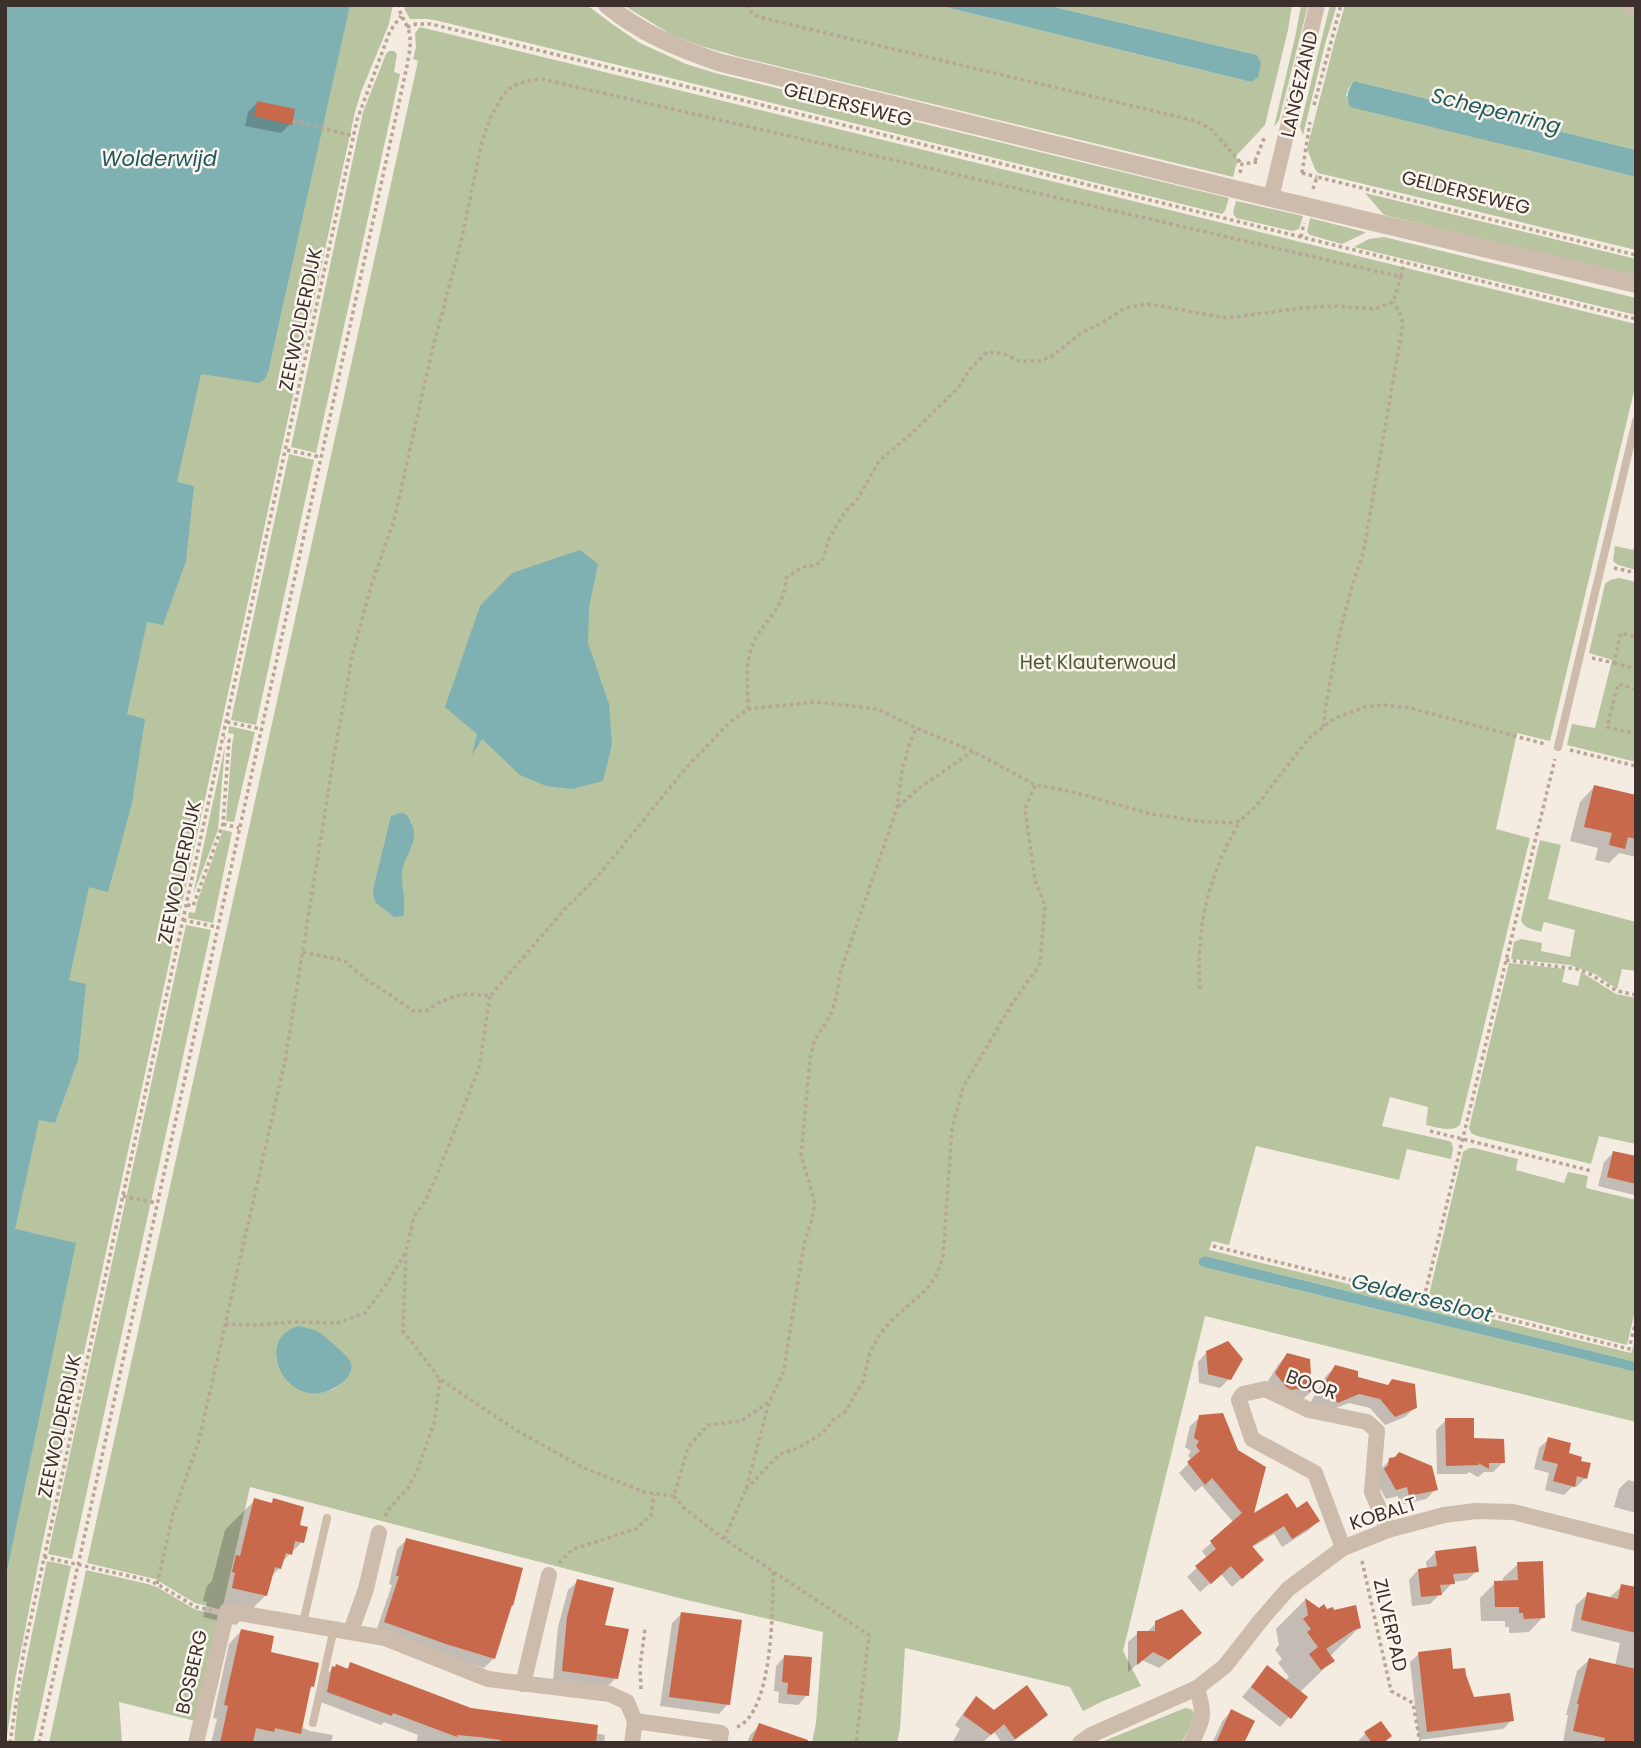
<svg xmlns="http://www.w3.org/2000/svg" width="1641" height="1748" viewBox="0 0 1641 1748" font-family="Poppins,sans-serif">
<rect width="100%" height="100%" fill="#f4ebe1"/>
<!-- green -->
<g fill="#b8c4a0" fill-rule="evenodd">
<polygon points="5,5 393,5 389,24 361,92 355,112 42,1545 15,1680 6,1743"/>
<polygon points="404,5 587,5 612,24 640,43 686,64 715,73 1229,198 1225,211 1222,214 439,21 427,19 410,19 405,10"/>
<polygon points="623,5 937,5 1251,82 1257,55 1046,5 1292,5 1288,30 1265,125 1235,157 1240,160 1236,165 1233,177 740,57 701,46 672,35"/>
<polygon points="1301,5 1308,5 1279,120 1274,127 1296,33"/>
<polygon points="1330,5 1337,5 1325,44 1303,135 1300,127"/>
<polygon points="1345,5 1636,5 1636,150 1354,81 1348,89 1346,96 1529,151 1636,177 1636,250 1318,173 1315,169 1307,149 1336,36"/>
<path d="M420,27L1636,324V383L1550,741L1517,733L1496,829L1530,838L1460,1125C1450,1133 1437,1127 1426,1125L1428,1107L1390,1097L1382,1126L1449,1141L1452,1143L1453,1149L1451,1159L1407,1149L1399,1180L1256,1146L1229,1245L1212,1241L1209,1250L1631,1353L1636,1338V1362L1205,1256L1199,1259V1263L1203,1267L1636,1372V1422L1205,1316L1123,1651L1141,1686L1103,1701L1083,1711L1070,1687L905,1648L900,1729L897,1743H812L816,1723L823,1632L683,1599L250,1487L222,1610L195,1603L155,1579L87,1563L418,61L413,59L416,47L415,33ZM411,821C418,848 405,848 402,871C401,880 402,890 404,899L373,890ZM276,1356L347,1378C343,1381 339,1386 334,1389C329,1391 323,1392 318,1393C293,1394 282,1377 276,1356Z"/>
<polygon points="389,51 394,51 397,54 394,72 400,74 316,453 291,447 363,112 386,54"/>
<polygon points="1365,193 1636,259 1636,277 1384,215"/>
<polygon points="1236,201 1303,216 1299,229 1292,231 1236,218 1233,213"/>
<polygon points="1310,218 1365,232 1365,233 1342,244 1310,235 1307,232"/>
<polygon points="1384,237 1636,298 1636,315 1354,247 1369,239"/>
<polygon points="289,454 314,460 256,725 231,720"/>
<polygon points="1636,542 1636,570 1618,565 1613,561 1615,546 1633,550"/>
<polygon points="1619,578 1636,582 1636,762 1567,745 1572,724 1595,728 1612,660 1589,653 1605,584 1610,580"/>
<polygon points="229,726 255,732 234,822 226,821 232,745 234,734 228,733"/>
<polygon points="225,746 218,830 193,895"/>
<polygon points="223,830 232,832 213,923 188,918 189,912 195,913 197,902"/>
<path d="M1540,840L1561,845L1548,899L1636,922V971L1622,969L1617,989L1595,974L1570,965L1511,959L1514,942L1521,939L1542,943L1541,951L1570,957L1575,930L1544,922L1541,932C1532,929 1524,929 1521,920Z"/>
<polygon points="186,925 211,930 72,1559 48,1554"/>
<polygon points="1509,963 1565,969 1562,982 1578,986 1581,972 1616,994 1636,998 1636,1144 1599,1136 1591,1164 1477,1136 1471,1133 1469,1128"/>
<polygon points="1469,1148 1474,1148 1518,1159 1516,1170 1564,1183 1568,1172 1588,1176 1586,1188 1636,1200 1636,1307 1627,1345 1429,1295 1463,1152"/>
<polygon points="47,1561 71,1566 33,1743 14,1743 18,1701"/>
<polygon points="86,1570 148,1584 157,1587 194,1609 221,1616 199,1722 119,1702 122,1743 49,1743"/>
<polygon points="1185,1708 1191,1709 1195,1714 1190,1728 1181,1743 1099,1743"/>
</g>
<!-- water -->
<g fill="#7fb0b2">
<polygon points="5,5 350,5 268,372 265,379 259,383 201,374 177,482 194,486 186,561 163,625 147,622 127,714 145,719 132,803 108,892 89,887 69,980 86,984 78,1060 55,1123 39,1120 15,1229 76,1243 5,1580"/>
<polygon points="937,5 1046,5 1257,55 1261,63 1258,77 1251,82"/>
<path d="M1354,81L1636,150V177L1350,107C1346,95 1347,91 1354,81Z"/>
<polygon points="580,550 598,564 589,607 588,643 609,704 612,744 603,781 572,789 546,786 520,775 482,739 472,755 477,734 445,707 480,606 512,573"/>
<path d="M400,813L406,814C411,821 414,827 414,835C414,848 403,859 402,872C401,887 407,902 403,916L394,917L375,902L373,890L391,816Z"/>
<polygon points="1205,1256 1636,1362 1636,1372 1203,1267 1199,1264 1199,1259"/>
<path d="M299,1326C306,1328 314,1329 320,1333C326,1338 349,1356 351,1363C354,1373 343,1384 334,1388C291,1412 257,1350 289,1330C292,1328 296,1327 299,1326Z"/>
</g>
<!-- shadow -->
<g fill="#0003">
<polygon points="258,102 290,124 281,133 245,126 248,112"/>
<polygon points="1594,787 1636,797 1636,857 1619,853 1609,863 1595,860 1598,848 1570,841 1580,802"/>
<polygon points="1613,1153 1636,1158 1636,1193 1634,1195 1598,1186 1604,1162"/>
<polygon points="1207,1352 1230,1378 1220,1388 1199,1383 1198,1362"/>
<polygon points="1287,1355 1311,1392 1301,1401 1266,1384 1278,1365"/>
<polygon points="1335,1367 1356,1379 1415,1407 1405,1417 1385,1425 1370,1408 1349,1403 1328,1411 1310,1403 1326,1376"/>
<polygon points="1200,1417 1251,1517 1296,1510 1318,1521 1309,1530 1282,1547 1274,1534 1251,1548 1252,1569 1232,1587 1221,1574 1200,1592 1187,1577 1207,1558 1202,1551 1234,1523 1202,1486 1195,1492 1179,1473 1192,1460 1188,1456 1191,1451 1185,1447 1190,1426"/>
<polygon points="1446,1420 1473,1440 1503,1462 1493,1472 1484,1472 1478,1477 1469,1472 1467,1474 1437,1474 1436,1430"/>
<polygon points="1549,1439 1566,1455 1585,1478 1576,1487 1572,1487 1564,1495 1545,1490 1549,1473 1534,1469 1539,1448"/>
<polygon points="1390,1460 1436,1489 1426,1499 1400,1505 1398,1496 1386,1499 1376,1481 1380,1470"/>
<polygon points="1628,1480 1636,1482 1636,1513 1614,1507 1619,1489"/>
<polygon points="255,1500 270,1504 274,1500 298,1526 302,1542 281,1563 280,1568 270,1577 266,1595 236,1625 203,1617 207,1602 203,1601 207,1586 212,1581 225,1530"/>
<polygon points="406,1540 521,1569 493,1659 484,1668 436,1653 376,1631 392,1585 389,1584 397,1549"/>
<polygon points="1436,1552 1477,1571 1467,1580 1453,1582 1443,1593 1441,1593 1430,1604 1412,1606 1409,1580 1418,1570 1427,1569 1426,1562"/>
<polygon points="1518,1564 1543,1617 1529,1632 1509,1633 1509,1627 1505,1627 1505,1621 1481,1621 1480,1598 1495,1583 1503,1583 1503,1578"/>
<polygon points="578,1581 603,1626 616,1678 607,1687 553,1680 558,1627 568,1590"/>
<polygon points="1622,1586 1636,1589 1636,1724 1631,1743 1563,1742 1568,1715 1566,1715 1577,1671 1589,1660 1615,1666 1620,1643 1571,1631 1576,1605 1588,1594 1610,1597"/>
<polygon points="1305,1600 1319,1610 1327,1611 1359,1628 1329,1657 1332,1661 1300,1692 1289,1717 1280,1727 1242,1697 1267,1667 1285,1681 1289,1677 1278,1663 1282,1659 1275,1650 1279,1645 1276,1629"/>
<polygon points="681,1614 728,1704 719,1714 660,1706 672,1623"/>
<polygon points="1156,1623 1190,1643 1159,1668 1142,1660 1128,1672 1128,1642 1138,1633 1146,1633"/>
<polygon points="241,1631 313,1686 309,1690 301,1727 310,1731 333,1735 331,1743 211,1743 217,1719 213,1718 229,1644"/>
<polygon points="1419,1654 1452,1671 1473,1699 1512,1720 1503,1729 1419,1740 1410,1662"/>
<polygon points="785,1656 807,1695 798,1705 778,1703 779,1692 774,1691 776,1666"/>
<polygon points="351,1664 470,1709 605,1735 604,1743 416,1743 418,1735 384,1722 381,1725 318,1701 323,1678 333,1668 345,1670"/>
<polygon points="976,1699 994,1712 1046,1715 1037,1724 1011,1743 1002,1743 994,1732 982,1743 952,1743 960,1729 955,1725 967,1708"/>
<polygon points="1232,1711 1242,1743 1212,1743 1223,1720"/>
<polygon points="760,1725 789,1743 747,1743 750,1735"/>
<polygon points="1366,1733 1383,1743 1356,1743"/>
</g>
<!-- building -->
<g fill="#c8694b">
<polygon points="257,101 295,109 292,125 254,116"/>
<polygon points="1594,785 1636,795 1636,839 1628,837 1625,849 1609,845 1612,833 1584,827"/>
<polygon points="1613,1151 1636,1156 1636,1184 1607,1177"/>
<polygon points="1228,1341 1243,1359 1231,1380 1208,1374 1206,1351"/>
<polygon points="1287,1353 1310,1359 1312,1392 1296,1389 1292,1390 1287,1388 1275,1373"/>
<polygon points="1335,1365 1358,1371 1358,1377 1388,1385 1392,1379 1415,1384 1417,1408 1395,1417 1380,1399 1359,1394 1338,1403 1333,1398 1318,1394"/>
<polygon points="1223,1413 1238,1450 1266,1467 1254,1513 1287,1493 1297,1508 1307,1501 1320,1521 1292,1539 1284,1526 1252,1546 1264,1560 1242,1579 1231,1566 1211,1584 1195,1566 1216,1549 1210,1541 1242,1513 1212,1478 1205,1485 1187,1462 1200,1451 1196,1446 1199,1441 1194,1438 1199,1415"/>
<polygon points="1445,1418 1474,1418 1474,1438 1504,1439 1505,1463 1489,1463 1489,1469 1478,1463 1479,1465 1446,1466"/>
<polygon points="1548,1437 1571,1443 1569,1453 1582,1457 1581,1461 1591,1463 1587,1479 1577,1476 1575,1487 1553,1481 1558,1464 1542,1460"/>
<polygon points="1399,1452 1432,1466 1438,1490 1409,1496 1407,1487 1396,1490 1384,1469 1388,1465 1389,1458 1395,1457"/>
<polygon points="254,1498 272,1503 273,1498 304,1507 300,1525 308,1527 304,1543 295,1541 292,1555 286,1553 281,1569 275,1567 267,1596 232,1588 235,1573 232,1572 236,1555 240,1556"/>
<polygon points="406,1538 523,1568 513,1606 512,1605 495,1659 446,1644 384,1622 399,1576 396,1576"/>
<polygon points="1476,1546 1479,1572 1453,1574 1455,1584 1440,1585 1442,1595 1421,1597 1418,1569 1437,1566 1435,1551"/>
<polygon points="1543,1561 1545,1618 1524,1619 1523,1613 1519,1613 1519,1607 1495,1607 1494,1581 1518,1580 1517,1562"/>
<polygon points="577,1579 614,1588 605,1625 629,1629 618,1679 562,1671 567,1617"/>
<polygon points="1621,1584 1636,1587 1636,1633 1581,1620 1587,1592 1618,1599"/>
<polygon points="1305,1598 1319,1608 1324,1604 1327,1609 1333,1607 1334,1610 1356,1605 1361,1628 1354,1630 1326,1649 1335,1661 1321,1670 1309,1654 1318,1647 1307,1632 1311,1629 1303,1619 1308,1615"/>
<polygon points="1182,1609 1202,1633 1169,1660 1153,1652 1137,1665 1137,1631 1155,1631 1155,1621"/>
<polygon points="681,1612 742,1620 730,1705 669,1697"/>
<polygon points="241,1629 274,1636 271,1652 319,1663 314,1687 311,1686 301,1734 275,1728 274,1732 256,1728 253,1743 220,1743 228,1706 224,1705"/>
<polygon points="1451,1648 1453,1669 1465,1668 1466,1675 1474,1697 1510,1693 1514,1721 1427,1732 1418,1652"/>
<polygon points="784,1655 812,1657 809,1696 787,1694 788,1683 782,1682"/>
<polygon points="1589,1658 1636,1669 1636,1732 1633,1743 1604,1743 1605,1738 1573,1731 1579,1704 1577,1704"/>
<polygon points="350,1662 471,1708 598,1725 596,1743 500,1743 501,1740 479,1737 457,1735 457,1737 393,1713 392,1716 327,1692 332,1666 335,1667 336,1664 348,1669"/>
<polygon points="1267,1665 1308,1697 1291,1719 1251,1687"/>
<polygon points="1027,1685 1048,1715 1015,1739 1004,1724 991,1735 963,1715 976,1696 994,1710"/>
<polygon points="1231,1709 1255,1721 1244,1743 1216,1743"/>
<polygon points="1381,1721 1392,1736 1383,1743 1372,1743 1364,1732"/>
<polygon points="759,1723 808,1740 807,1743 751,1743"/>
</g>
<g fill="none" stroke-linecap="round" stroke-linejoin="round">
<!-- path -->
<g stroke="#b9a596" stroke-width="3.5" stroke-dasharray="3.5 3.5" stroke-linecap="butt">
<polyline points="746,5 753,14 759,17 1196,121 1211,129 1242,164"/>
<polyline points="407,27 416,24 431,24 1636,319"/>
<polyline points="1314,105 1341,5"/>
<polyline points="293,121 354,136"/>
<polyline points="1255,161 1265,136"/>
<polyline points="1240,173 1242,164 1257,162"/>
<polyline points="1302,173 1310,122"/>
<polyline points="1302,173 1317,177"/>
<polyline points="1313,189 1317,177 1636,255"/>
<polyline points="1301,237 1304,223"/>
<polyline points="287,450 320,457"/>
<polyline points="1614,568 1636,573"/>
<polyline points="1592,658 1614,663 1621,633 1636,637"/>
<polyline points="1614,663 1636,669"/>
<polyline points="1636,689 1618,684 1607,727 1636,734"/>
<path d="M748,709C748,691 745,670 750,653C758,621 784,616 786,578L802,567L816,565L822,561L829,539L844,513L857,500L879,461L913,432L958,388L969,370L987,352L1004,354L1019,361H1040L1052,356L1081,333L1102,323L1125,308L1148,304L1227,318L1301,308L1337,306L1374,309L1393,302L1401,277"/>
<polyline points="227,722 261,729"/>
<path d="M1323,727C1331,668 1343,609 1363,554L1403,324L1400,314L1394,302"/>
<polyline points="1570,750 1636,766"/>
<polyline points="898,807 918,789 973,751"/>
<polyline points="223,824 239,828"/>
<polyline points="187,905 193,906 223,824 229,740 224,738"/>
<polyline points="183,920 217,927"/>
<polyline points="303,952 345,961 368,981 389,994 413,1011 426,1011 438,1003 455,996 469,994 490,996 564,910 598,876 686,768 730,722 748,709 815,702 878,709 916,728 973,751 1035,785 1073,792 1151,814 1198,821 1229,823 1240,821 1257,805 1309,738 1335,718 1365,707 1384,705 1410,708 1545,744"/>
<polyline points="1506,960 1577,969 1590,974 1617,991 1636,995"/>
<path d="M1200,989C1196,926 1208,876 1240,821"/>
<polyline points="490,996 479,1068 437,1175 425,1201 414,1217 406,1251 403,1331 440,1379 516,1430 582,1467 644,1492 674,1496 688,1447 708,1425 741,1421 769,1402 783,1374 804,1244 812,1219 815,1203 801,1155 810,1059 814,1041 831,1015 837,994 840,973 897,808 902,771 909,745 916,728"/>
<polyline points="1430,1131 1592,1171"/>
<polyline points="123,1196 156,1203"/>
<polyline points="1213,1246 1629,1349 1636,1321"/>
<polyline points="1424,1298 1555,759"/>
<polyline points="225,1324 258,1325 293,1322 337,1323 365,1313 387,1283 405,1253"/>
<polyline points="746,1489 780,1454 798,1448 823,1433 833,1420 844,1413 863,1382 870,1352 880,1334 892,1320 927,1289 937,1274 943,1256 952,1129 963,1087 1012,1004 1040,964 1045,906 1035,880 1025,809 1035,785"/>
<polyline points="674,1496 684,1508 724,1539 869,1635 856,1743"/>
<polyline points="385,1516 388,1510 408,1488 417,1471 435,1420 440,1379"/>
<polyline points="724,1539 746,1489 769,1402"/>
<polyline points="44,1557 147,1580 157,1584 196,1607 211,1610"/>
<polyline points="1362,1561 1391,1691 1413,1703 1420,1743"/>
<polyline points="559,1563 573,1549 636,1529 651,1515 654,1494"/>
<polyline points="157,1584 173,1514 198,1444 285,1061 334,756 353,652 372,583 394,520 432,351 462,238 482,141 490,118 503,95 512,86 527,81 542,79 1401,277 1404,263"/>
<polyline points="641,1689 640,1667 645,1629"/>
<path d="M737,1727C773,1713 773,1606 773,1572"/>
<polyline points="10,1743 24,1650 357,120 390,31 401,16"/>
<path d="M39,1743L407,66C409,53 413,39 407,26C403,17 400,16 399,5"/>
</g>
<!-- service -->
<g stroke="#cdbbac" stroke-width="8">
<polyline points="1625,5 1629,11 1636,13"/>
<polyline points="1558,747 1636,421"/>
<polyline points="303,1623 327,1518"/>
<polyline points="313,1723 334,1628"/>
</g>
<!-- minor -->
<g stroke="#cdbbac" stroke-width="16">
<polyline points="1271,198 1317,5"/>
<polyline points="1343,1548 1315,1473 1252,1439 1239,1400 1243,1394 1265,1389 1309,1410 1367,1422 1377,1431 1372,1492 1388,1530"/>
<polyline points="351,1631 366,1589 379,1533"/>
<polyline points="523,1684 549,1575"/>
<polyline points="635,1721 721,1733 719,1743"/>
<polyline points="196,1743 227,1611 385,1638 488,1679 610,1694 627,1702 635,1721 632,1743"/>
<polyline points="1080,1743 1091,1735 1197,1688 1225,1666 1261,1620 1288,1589 1343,1548 1388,1530 1444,1515 1476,1511 1513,1512 1636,1543"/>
<path d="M1191,1743C1205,1718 1204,1714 1197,1688"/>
</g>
<!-- tertiary -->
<path stroke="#cdbbac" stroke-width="18" d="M607,5C640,33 678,48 718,62L1271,198L1636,284"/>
</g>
<g text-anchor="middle" stroke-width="5" stroke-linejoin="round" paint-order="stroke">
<!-- street labels -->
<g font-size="19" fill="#3b302b" stroke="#fbf5ee">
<text transform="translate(1299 84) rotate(-77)" y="7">LANGEZAND</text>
<text transform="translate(848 104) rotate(14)" y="7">GELDERSEWEG</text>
<text transform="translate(1466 192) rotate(14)" y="7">GELDERSEWEG</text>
<text transform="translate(300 319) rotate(-78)" y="7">ZEEWOLDERDIJK</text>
<text transform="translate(179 872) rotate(-78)" y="7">ZEEWOLDERDIJK</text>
<text transform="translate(1312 1384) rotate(20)" y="7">BOOR</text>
<text transform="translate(59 1426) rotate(-78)" y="7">ZEEWOLDERDIJK</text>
<text transform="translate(1383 1513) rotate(-18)" y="7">KOBALT</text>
<text transform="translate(1391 1625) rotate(77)" y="7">ZILVERPAD</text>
<text transform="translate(191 1672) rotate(-77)" y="7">BOSBERG</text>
</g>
<!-- park labels -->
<g font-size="19" fill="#4a5a2e" stroke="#fbf5ee">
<text x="1098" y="669">Het Klauterwoud</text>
</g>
<!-- water labels -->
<g font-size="21" font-style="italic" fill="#1f5a5e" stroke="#fbf5ee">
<text transform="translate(1496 111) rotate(14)" y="7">Schepenring</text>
<text x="159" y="166">Wolderwijd</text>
<text transform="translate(1422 1298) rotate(14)" y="7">Geldersesloot</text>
</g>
</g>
<!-- border -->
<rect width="1641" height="1748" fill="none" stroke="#3b302b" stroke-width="14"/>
</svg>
